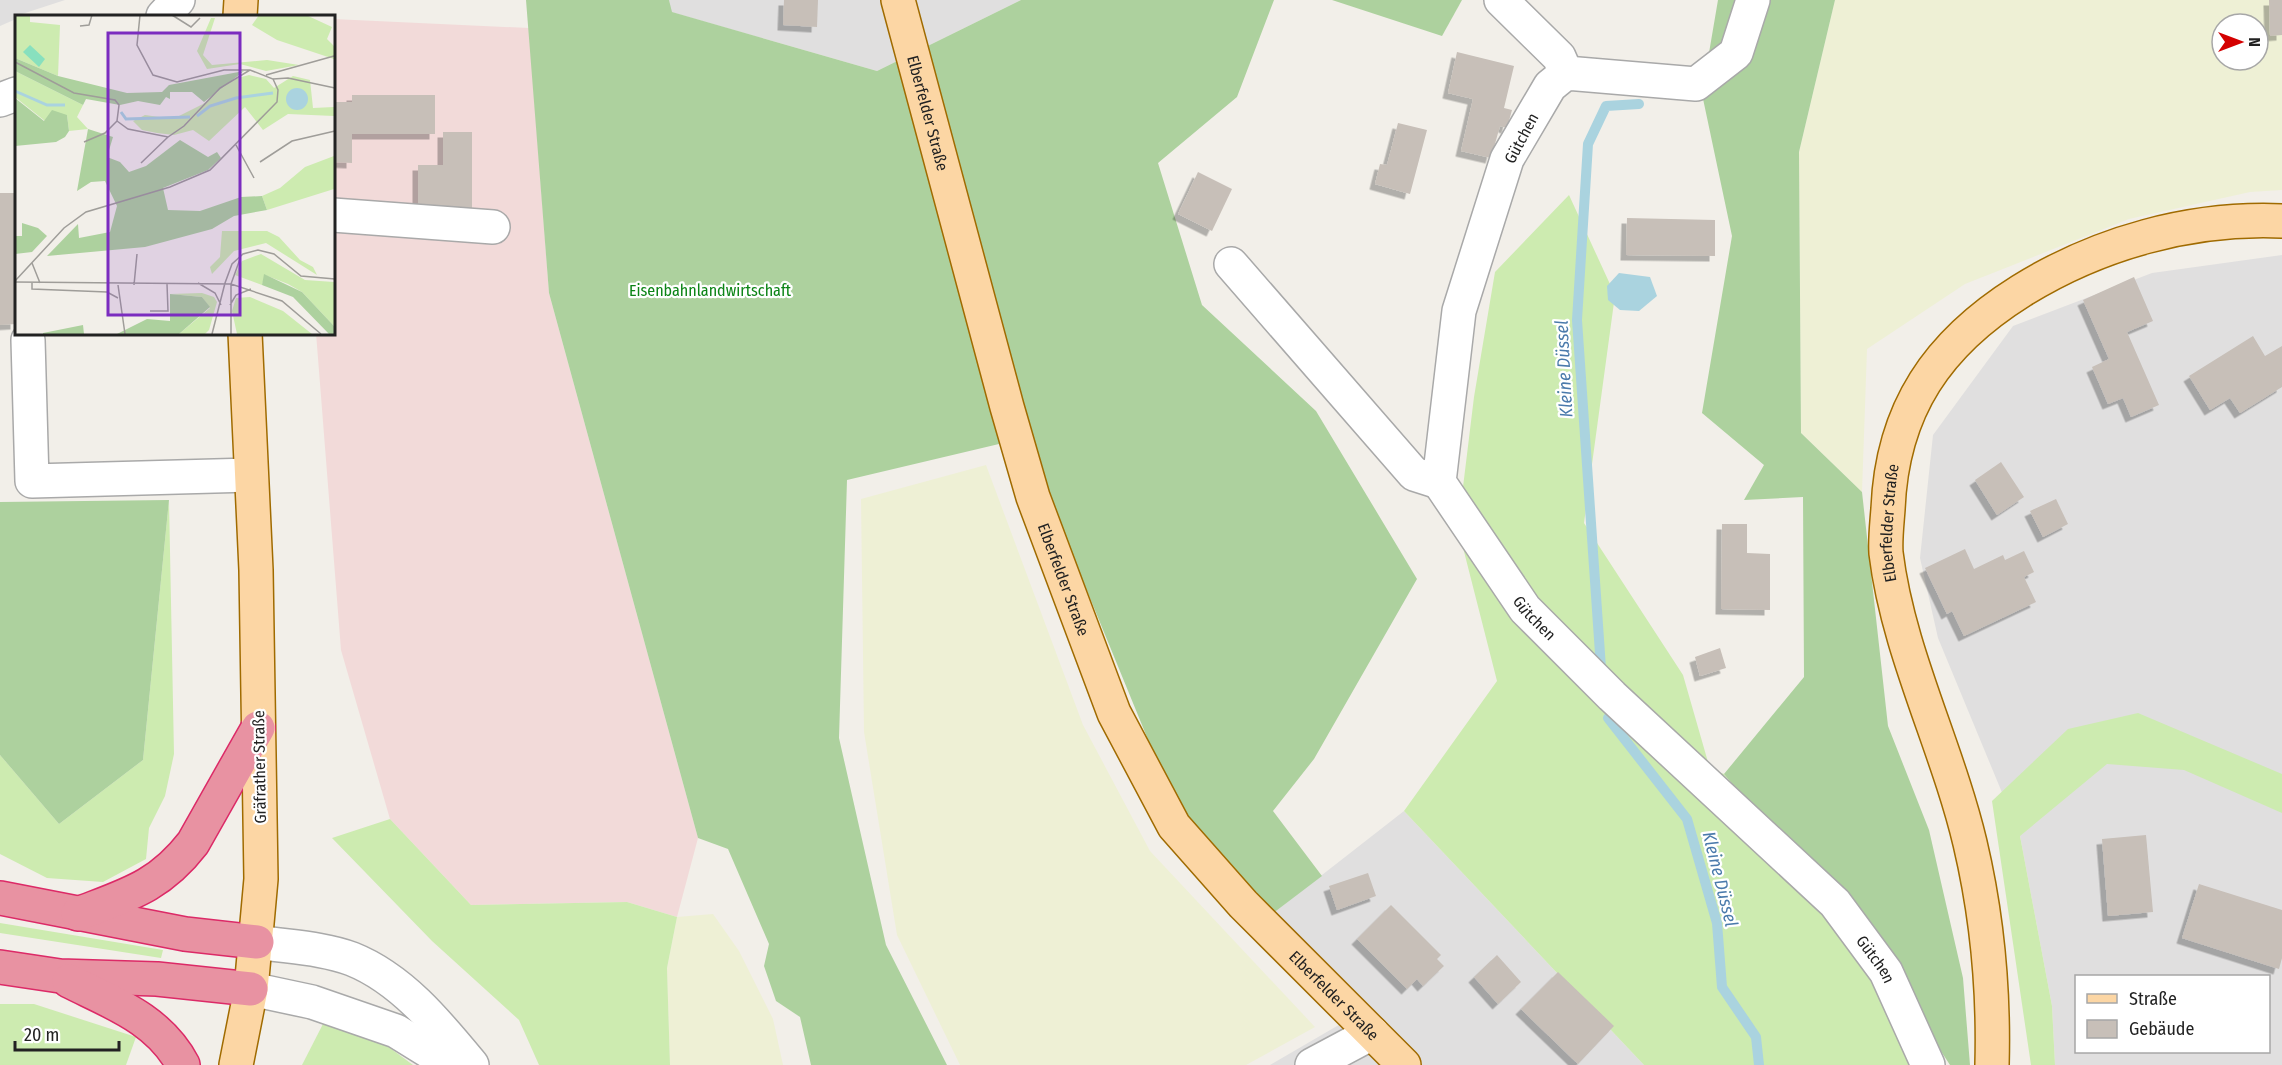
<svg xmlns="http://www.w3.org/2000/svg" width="2282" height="1065" viewBox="0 0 2282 1065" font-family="'Fira Sans Condensed',sans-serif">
<defs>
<filter id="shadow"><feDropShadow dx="-5.5" dy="5.5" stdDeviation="0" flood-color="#0004"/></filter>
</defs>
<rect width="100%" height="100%" fill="#f2efe9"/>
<!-- residential -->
<g fill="#e0dfdf" fill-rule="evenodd">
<polygon points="0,0 65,0 16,16 16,19 0,26"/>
<polygon points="669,0 1021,0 877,71 671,12"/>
<path d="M2282,255V1065H2055L2052,1006L2020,836L1938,638L1920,558L1933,435L2013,326L2152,273ZM2076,976H2268V1052H2076Z"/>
<polygon points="1404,811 1644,1065 1270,1065 1368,1008 1272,914"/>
</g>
<!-- commercial -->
<polygon fill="#f2dad9" points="333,19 529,28 549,293 698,838 677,917 627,902 471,905 390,819 341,650 316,333 333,333"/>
<!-- farmland -->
<g fill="#eef0d5" fill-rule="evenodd">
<path d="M1835,0H2282V190L2250,192L2129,219L1965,284L1867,349L1862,492L1801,433L1799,152ZM2222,24H2258V60H2222Z"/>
<polygon points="986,465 1083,725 1150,851 1315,1027 1246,1065 960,1065 897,935 864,732 861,499"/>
<polygon points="713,914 739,951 773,1019 783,1065 670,1065 667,968 677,917"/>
</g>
<!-- grass -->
<g fill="#cdebb0">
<polygon points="1569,195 1615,295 1584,523 1683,675 1710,769 1724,774 1903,993 1918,1065 1644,1065 1404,811 1497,681 1458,528 1474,397 1495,272"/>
<polygon points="169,500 174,754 165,796 149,828 146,859 103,882 47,878 0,854 0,755 59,824 143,760"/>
<polygon points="2138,713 2282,774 2282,813 2184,770 2107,764 2020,836 2052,1006 2055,1065 2031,1065 1992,801 2068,729"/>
<polygon points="390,819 471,905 627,902 677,917 667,968 670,1065 539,1065 519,1020 432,941 332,838"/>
<polygon points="0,923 163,950 161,958 0,933"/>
<polygon points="0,1004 34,1004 136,1037 126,1065 0,1065"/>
<polygon points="324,1022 382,1042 413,1065 302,1065"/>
</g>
<!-- forest -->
<g fill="#add19e">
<polygon points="526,0 669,0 672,12 877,71 1021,0 1274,0 1237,97 1158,163 1202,305 1316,411 1417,579 1314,759 1273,811 1322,876 1272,914 1176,808 1072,554 1029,437 847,480 839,738 886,945 947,1065 811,1065 800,1017 776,1001 764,966 769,944 728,849 698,838 549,293"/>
<polygon points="1332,0 1462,0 1442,36"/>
<polygon points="1718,0 1835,0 1799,152 1801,433 1862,492 1888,726 1929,830 1963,978 1970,1065 1950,1065 1903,993 1724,774 1804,677 1803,497 1744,500 1764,465 1702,413 1732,236 1702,94"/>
<polygon points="169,500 143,760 59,824 0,755 0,502"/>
</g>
<!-- water -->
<polygon fill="#aad3df" points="1619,273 1650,277 1657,296 1639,311 1620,310 1608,300 1607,286"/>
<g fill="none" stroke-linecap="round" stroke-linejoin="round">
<!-- stream -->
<g stroke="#aad3df" stroke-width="10">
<polyline points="1601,668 1577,320 1588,144 1606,106 1639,104"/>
<polyline points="1608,718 1687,819 1717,923 1722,987 1756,1037 1759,1065"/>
</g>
</g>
<!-- building -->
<g fill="#c7bfb8" filter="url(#shadow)">
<polygon points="784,0 818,0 817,27 783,25"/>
<polygon points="2269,0 2282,0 2282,35 2270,36"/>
<polygon points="1457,52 1514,66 1504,108 1512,110 1507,128 1500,126 1491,158 1461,151 1473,99 1448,93"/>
<polygon points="352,95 435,95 435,134 352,134 352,163 333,162 333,102 352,102"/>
<polygon points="1398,123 1427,130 1410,194 1375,184 1380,164 1387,165"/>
<polygon points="443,132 472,132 472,214 418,214 418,165 443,165"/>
<polygon points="1198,172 1232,189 1212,231 1178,214"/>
<polygon points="0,193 16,193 16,324 0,325"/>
<polygon points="1627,218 1715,220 1715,256 1626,255"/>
<polygon points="2134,277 2153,321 2127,332 2159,405 2131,417 2123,398 2108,404 2092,367 2109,359 2083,300"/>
<polygon points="2253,336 2265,356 2282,346 2282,387 2240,413 2230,398 2210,410 2189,376"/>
<polygon points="2001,462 2024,497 1997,515 1975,480"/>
<polygon points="2056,499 2068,524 2043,537 2030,511"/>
<polygon points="1722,524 1747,524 1747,553 1770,554 1770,610 1721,609"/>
<polygon points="1965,549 1974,569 2003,555 2005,560 2024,551 2034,572 2024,577 2036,602 1964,636 1952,611 1947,614 1925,568"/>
<polygon points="1720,648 1726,668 1700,676 1695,657"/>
<polygon points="2146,835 2153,912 2108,916 2102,839"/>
<polygon points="1368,873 1376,896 1337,910 1329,886"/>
<polygon points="2199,884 2282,910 2282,958 2279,969 2182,938"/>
<polygon points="1391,905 1441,955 1437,959 1444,966 1423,986 1417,979 1407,989 1357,939"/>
<polygon points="1497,955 1521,982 1498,1004 1474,977"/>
<polygon points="1558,972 1614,1026 1578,1064 1521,1009"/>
</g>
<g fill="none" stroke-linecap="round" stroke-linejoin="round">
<defs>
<g id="minor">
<polyline points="1501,0 1559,57 1566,73"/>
<path id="s1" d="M1753,0L1736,53L1696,84L1566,73L1550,86L1507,159L1459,311L1439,482L1525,609L1612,696L1835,903L1886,972L1928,1065"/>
<polyline points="163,16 178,0"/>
<polyline points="0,100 16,94"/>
<polyline points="333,215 493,227"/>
<polyline points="1231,264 1414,474 1439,482"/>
<polyline points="28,340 32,481 251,475"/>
<path d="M257,942C288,947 323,948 352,959C402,979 439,1025 472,1065"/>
<polyline points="251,989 312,1002 396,1031 451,1065"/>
<polyline points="1312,1065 1372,1033"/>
</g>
<g id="major">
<path id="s2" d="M898,0L1007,407L1033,497L1114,713L1174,826L1243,904L1404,1065"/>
<polyline points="240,16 241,0"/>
<polyline points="236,1065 251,989 261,879 256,570 245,333"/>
<path id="s3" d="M1992,1065C1994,991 1987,915 1970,843C1947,746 1898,652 1886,553C1885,539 1887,523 1888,509C1892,409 1938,343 2021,291C2098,243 2191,217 2282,221"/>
</g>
<g id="highway">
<polyline points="0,898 185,934 257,942"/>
<path d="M78,914C127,895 159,887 193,843L258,728"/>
<polyline points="0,967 60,976 157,979 251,989"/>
<path d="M69,981C113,1003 159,1019 183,1065"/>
</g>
</defs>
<!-- minor casing -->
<use href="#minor" stroke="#a9a9a9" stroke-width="36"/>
<!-- major casing -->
<use href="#major" stroke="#a06b00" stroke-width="36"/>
<!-- highway casing -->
<use href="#highway" stroke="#dc2a67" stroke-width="36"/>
<!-- minor -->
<use href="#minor" stroke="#fff" stroke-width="33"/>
<!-- major -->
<use href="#major" stroke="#fcd6a4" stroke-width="33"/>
<!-- highway -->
<use href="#highway" stroke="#e892a2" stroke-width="33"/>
</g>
<g text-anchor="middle" stroke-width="4.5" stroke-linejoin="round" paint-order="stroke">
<!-- street labels -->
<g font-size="16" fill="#222" stroke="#fff">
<text dy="6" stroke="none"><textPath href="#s2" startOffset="117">Elberfelder Straße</textPath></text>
<text transform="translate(1521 138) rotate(-62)" y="6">Gütchen</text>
<text dy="6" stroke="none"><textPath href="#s3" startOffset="556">Elberfelder Straße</textPath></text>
<text dy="6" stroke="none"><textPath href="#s2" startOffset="603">Elberfelder Straße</textPath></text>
<text dy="6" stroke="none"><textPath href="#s1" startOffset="840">Gütchen</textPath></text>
<text transform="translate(259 767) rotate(-91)" y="6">Gräfrather Straße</text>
<text dy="6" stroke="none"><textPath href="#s1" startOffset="1324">Gütchen</textPath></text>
<text dy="6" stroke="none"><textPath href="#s2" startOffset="1107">Elberfelder Straße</textPath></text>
</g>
<!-- park labels -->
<g font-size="16" fill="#0c8416" stroke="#fff">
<text x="710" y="296">Eisenbahnlandwirtschaft</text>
</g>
<!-- water labels -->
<g font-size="18" font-style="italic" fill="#4a7aab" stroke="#fff">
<text transform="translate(1564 369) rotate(-93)" y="6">Kleine Düssel</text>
<text transform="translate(1720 879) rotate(76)" y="6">Kleine Düssel</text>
</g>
</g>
<!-- overview -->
<g transform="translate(15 15)">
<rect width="320" height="320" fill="#f2efe9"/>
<path d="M0,0H15V7L45,10L43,61L0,43ZM244,0H291L317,12L312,24L319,31V44L262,25L237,10ZM196,3H200L188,40L197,50L252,45L284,50L251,56L225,49L192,54L182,36ZM0,56L68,90L62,102L73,114L54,116L52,100L30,106L0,82ZM234,60L251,64L259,73L278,61L295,65L298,93L319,92V101L273,99L248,115L230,92L194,126L178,115L159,120L142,118L127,115L118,106L130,100L158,104L188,89L216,65ZM319,141V174L252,195L247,181L265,173L290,152ZM207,216H252L264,222L285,245L298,252L302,260L251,228L219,236L197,259L195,252L205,242ZM246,239L290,265L319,267V311L287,277L273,269L250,260L247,270L220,260L227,246ZM187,278L199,282L202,287L194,315L190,319H164L195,293L187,282L155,279ZM235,282L268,296L297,319H222L217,296L221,283Z" fill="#cdebb0"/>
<path d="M0,43L43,61L112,78L147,77L154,70L229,56L189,87L177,77H155V84L151,82L145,90L123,86L105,90L71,84L68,90L0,56ZM0,83L29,106L37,95L52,100L54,116L50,122L41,127L0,131ZM73,114L98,122L92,142L105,147L114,157L131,151L165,125L193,142L202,137L206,143L193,155L148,173L153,195L185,196L226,182L247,181L252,195L219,201L197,214L130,232L32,241L63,209L64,223L95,217L102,191L90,166L76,167L62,176ZM7,208L23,213L32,221L17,237L0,239V221H7ZM249,259L287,277L319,311V319H314L278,282L247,270ZM155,279L187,282L195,292L164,319H102L132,304L155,306ZM68,310L69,319H28V318Z" fill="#add19e"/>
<path d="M15,30L30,44L24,52L8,37Z" fill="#88e0be"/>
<path d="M271 84a11 11 0 1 1 22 0a11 11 0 1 1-22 0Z" fill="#aad3df"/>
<path fill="none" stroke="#aad3df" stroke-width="3" d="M0,76L32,90H50M106,97L111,104L175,102M182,101L195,91L221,83L258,78"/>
<path fill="none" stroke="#9f9d99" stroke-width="1.5" d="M157,0L176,12L185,3M65,11L74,10L77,0M0,47L59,78L100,85L104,90L102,106L113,114L153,122L169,111L205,73L235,55M251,60L319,41M258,64L273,63L320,73M69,127L90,118L102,106M221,130L239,163M245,147L277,126L320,116M126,148L153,122M17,248L25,268M0,266L49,213L71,197L155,172L195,155L262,87L263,75L258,64L235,55H209L162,67L138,60L122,30L125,0M0,267L216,269L267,286L306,319M17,268V274L92,277L103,283M183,268L200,278L206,290M210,268L217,249L228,239L243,235L259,239L286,261L320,264M216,269L225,244M103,270L110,319M119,270L122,239M215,290L221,280L236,274M135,296H153L152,269M197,319L210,268M216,319V269"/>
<path fill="#7b2cbf" fill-opacity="0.15" stroke="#7b2cbf" stroke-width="3" d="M93,18H225V300H93Z"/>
<rect width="320" height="320" fill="none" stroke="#222" stroke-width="3"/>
</g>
<!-- legend -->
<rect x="2075" y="975" width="195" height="78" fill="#ffffff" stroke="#a7a7a7" stroke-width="1.5"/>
<rect x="2087" y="994" width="30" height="9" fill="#fcd6a4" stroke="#a7a7a7" stroke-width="1.5"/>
<text x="2129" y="1005" font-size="18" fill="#222222">Straße</text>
<rect x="2087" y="1020" width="30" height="18" fill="#c7bfb8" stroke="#a7a7a7" stroke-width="1.5"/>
<text x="2129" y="1035" font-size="18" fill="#222222">Gebäude</text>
<!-- north arrow -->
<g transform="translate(2240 42) rotate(90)"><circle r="28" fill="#ffffff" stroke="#a7a7a7" stroke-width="1.5"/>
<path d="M0-4.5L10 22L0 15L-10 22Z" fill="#d40000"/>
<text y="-9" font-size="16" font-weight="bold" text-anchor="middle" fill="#222222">N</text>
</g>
<!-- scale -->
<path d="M15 1041v9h104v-9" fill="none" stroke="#222222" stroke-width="3"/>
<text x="24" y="1041" font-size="18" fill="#222222" stroke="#ffffff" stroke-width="4.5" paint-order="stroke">20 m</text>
</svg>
